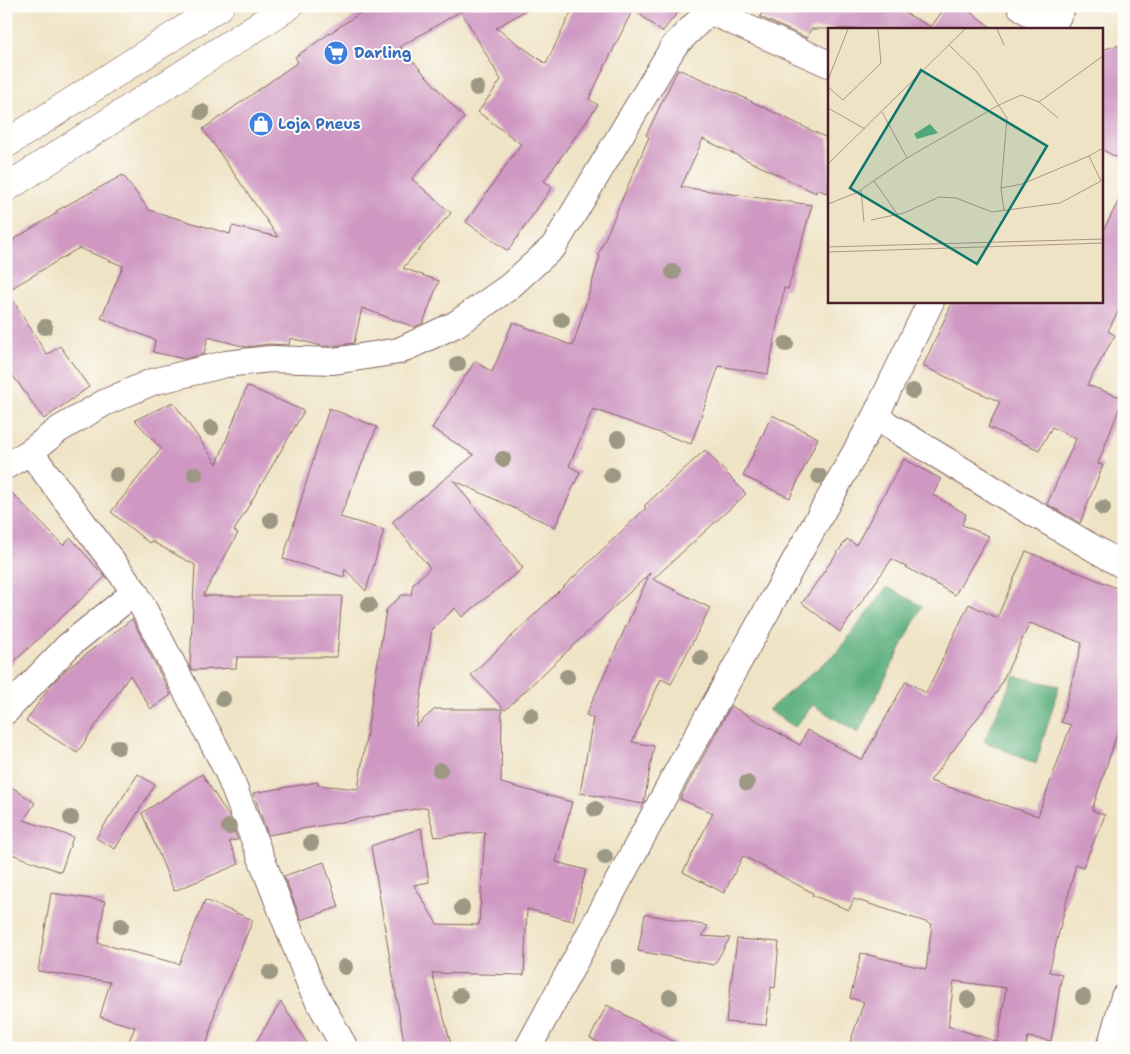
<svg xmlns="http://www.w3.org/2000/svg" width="1130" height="1054" viewBox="0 0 1130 1054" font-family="'Shantell Sans',sans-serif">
<rect width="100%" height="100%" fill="#fdfcf7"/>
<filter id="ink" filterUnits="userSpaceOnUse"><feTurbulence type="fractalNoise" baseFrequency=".02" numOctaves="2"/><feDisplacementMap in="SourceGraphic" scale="10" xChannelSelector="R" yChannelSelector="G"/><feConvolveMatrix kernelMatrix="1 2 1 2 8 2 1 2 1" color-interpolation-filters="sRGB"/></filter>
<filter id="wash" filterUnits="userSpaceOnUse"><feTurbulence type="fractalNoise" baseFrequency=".0096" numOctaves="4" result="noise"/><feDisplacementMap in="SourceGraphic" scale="20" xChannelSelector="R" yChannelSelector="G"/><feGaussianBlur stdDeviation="1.12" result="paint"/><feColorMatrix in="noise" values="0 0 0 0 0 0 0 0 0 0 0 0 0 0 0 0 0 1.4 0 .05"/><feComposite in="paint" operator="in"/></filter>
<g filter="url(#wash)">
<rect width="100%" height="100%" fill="#efe3c5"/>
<!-- forest -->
<g fill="#5caf7d" stroke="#536754">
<polygon points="887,587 922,606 858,733 813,705 795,727 768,710 837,652"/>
<polygon points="1014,676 1059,686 1036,764 984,741"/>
</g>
<g id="blocks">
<!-- building -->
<g fill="#cf98c2" fill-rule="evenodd">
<polygon points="370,6 533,6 496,28 546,64 574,6 683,6 662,32 633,9 589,99 598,105 544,181 552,187 508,251 466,222 521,144 478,112 501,80 461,11 400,47 464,118 412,179 451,213 403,268 439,281 423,323 414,327 362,308 354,343 333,346 322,346 290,338 289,345 268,344 246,347 208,337 204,354 184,359 153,352 155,340 101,318 123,266 79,248 7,291 47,355 60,346 89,387 44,419 6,366 6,244 57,213 56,211 123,175 149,210 230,234 232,226 278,237 203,129 298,62 295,57"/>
<polygon points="765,6 892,6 931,27 946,6 962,6 994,29 811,29 807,38 760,17"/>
<polygon points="1124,44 1124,161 1101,149 1101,50"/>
<polygon points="678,69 734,93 829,139 829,194 817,189 816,193 703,139 681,187 812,205 788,289 784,288 768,374 719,366 691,444 593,409 569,466 580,472 555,527 453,480 523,568 462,617 455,608 432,629 416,726 435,709 502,709 501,783 572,802 556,862 586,870 573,921 527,909 524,975 432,973 452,1048 405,1048 371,846 421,828 429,882 414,885 437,924 479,925 485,832 435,837 427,807 268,835 253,793 318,782 318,785 358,789 386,610 402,595 411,595 413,584 430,568 392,522 474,455 432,428 475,361 492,372 513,322 573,346 600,256 598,255 649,137 646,135"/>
<polygon points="1124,190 1124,300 1108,331 1115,335 1087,385 1123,398 1098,464 1103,465 1080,523 1047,504 1076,439 1052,427 1039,450 988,427 1000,402 923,366 953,301 1101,301 1101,235"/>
<polygon points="247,386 304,411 234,531 238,533 203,596 342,596 337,657 237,657 236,668 192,670 190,666 195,565 151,541 149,543 111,512 161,449 135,420 173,402 217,464"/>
<polygon points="329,408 377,427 340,517 384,530 366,591 345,569 344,577 283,559"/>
<polygon points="772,415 818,438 790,498 743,476"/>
<polygon points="705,450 746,494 653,579 710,608 671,684 661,679 632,742 654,746 644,802 643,804 580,793 593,718 586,715 650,573 505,710 471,675 646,508 644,506"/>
<polygon points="904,459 941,479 933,495 966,514 962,525 989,536 955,595 892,559 840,632 802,603 847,539 856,545"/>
<polygon points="6,487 63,545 71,538 105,577 6,669"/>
<path d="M1026,551L1124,591V713L1092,810L1105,815L1083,867L1076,864L1049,972L1062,974L1051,1041L1028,1037L1025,1048H848L864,1002L850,998L861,953L926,969L932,924L854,899L849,910L812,895L813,893L743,856L724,893L683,872L713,813L680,799L731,706L800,745L807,730L862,760L906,681L926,693L969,604L997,618ZM1030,623L1082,643L1061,722L1071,725L1038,816L930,781L997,692ZM954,981L1006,988L998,1042L948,1026Z"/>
<polygon points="132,619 171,695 151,709 130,675 77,753 26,721 51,685 67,669"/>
<polygon points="138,774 155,785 115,849 96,838"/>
<polygon points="202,774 228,815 238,840 229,841 239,864 174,891 142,813"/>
<polygon points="6,783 35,803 24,820 73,837 61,872 6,852"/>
<polygon points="324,862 339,907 301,920 284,876"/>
<polygon points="51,893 105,901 98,943 179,964 205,900 253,920 217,1004 206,1048 126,1048 135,1027 100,1017 110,982 38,971"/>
<polygon points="645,914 708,926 702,936 730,938 714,965 638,951"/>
<polygon points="737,939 779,942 775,988 771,987 766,1025 726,1022"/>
<polygon points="281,1002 310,1048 252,1048"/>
<polygon points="607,1005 685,1048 608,1048 590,1038"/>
</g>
</g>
</g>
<g filter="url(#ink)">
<use href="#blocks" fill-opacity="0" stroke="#846461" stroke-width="1"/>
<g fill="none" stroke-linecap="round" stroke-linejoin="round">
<defs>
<g id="street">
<polyline points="1020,6 1050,29"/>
<polyline points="709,11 829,64"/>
<polyline points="1051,29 1063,6"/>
<polyline points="875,417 1011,500 1124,566"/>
<polyline points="30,452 135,592 227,770 312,989 345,1048"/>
<polyline points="6,466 30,452 58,430 104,403 152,382 226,364 270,359 334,361 399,351 456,324 509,287 554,246 674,46 714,6"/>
<polyline points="6,711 68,646 135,592"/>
<polyline points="528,1048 682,763 875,417 931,301"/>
<polyline points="1110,1048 1124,997"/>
</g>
<g id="primary">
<polyline points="6,144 220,6"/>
<polyline points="6,188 289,6"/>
</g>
</defs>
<!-- street casing -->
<use href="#street" stroke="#846461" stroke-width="28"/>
<!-- primary casing -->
<use href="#primary" stroke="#846461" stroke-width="29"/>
<!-- street -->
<use href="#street" stroke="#fff" stroke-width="26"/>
<!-- primary -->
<use href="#primary" stroke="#fff" stroke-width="28"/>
</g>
<!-- trees -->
<g fill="#9c9884">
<circle cx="477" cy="88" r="8"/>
<circle cx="202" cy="112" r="8"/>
<circle cx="673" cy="272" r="8"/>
<circle cx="562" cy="320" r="8"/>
<circle cx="45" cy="327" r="8"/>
<circle cx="786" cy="344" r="8"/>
<circle cx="458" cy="364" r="8"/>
<circle cx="913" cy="391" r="8"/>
<circle cx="211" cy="428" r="8"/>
<circle cx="618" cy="439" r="8"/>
<circle cx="503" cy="459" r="8"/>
<circle cx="195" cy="474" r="8"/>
<circle cx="117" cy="475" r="8"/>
<circle cx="611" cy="475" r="8"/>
<circle cx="819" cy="476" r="8"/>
<circle cx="416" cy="478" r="8"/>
<circle cx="1103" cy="508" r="8"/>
<circle cx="271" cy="520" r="8"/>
<circle cx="369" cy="605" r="8"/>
<circle cx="701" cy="658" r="8"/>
<circle cx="567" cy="677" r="8"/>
<circle cx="223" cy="699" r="8"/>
<circle cx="531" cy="715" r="8"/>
<circle cx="118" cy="747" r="8"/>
<circle cx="440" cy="770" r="8"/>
<circle cx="747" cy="783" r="8"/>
<circle cx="595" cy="809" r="8"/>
<circle cx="71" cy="818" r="8"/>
<circle cx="229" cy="827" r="8"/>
<circle cx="311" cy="843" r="8"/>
<circle cx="605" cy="857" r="8"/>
<circle cx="462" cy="908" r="8"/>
<circle cx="121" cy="926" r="8"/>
<circle cx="345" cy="967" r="8"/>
<circle cx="618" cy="967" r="8"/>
<circle cx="270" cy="973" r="8"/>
<circle cx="460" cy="996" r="8"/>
<circle cx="670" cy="997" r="8"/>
<circle cx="1083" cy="997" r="8"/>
<circle cx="968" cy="999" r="8"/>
</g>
</g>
<!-- icons -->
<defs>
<symbol id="supermarket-disc" viewBox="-11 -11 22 22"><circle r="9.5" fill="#3f7fe0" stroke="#fdfcf7"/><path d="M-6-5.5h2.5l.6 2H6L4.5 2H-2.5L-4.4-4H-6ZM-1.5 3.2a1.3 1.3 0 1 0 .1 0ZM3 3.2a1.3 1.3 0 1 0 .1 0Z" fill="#fff"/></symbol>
<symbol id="shop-disc" viewBox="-11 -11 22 22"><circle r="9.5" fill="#3f7fe0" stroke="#fdfcf7"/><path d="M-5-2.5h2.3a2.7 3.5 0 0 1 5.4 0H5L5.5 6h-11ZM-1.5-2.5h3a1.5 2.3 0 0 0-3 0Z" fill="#fff"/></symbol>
</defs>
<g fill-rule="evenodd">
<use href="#supermarket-disc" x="322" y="39" width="28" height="28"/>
<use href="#shop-disc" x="247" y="110" width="28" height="28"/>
</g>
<g text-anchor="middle" stroke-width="4" stroke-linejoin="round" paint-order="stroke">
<!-- shop labels -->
<g font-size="15" font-weight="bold" fill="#366cbe" stroke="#fdfcf7" text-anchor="start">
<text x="354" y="58">Darling</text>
<text x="278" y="129">Loja Pneus</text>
</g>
</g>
<!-- overview -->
<g transform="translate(828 28)">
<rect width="275" height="275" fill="#efe3c5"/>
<path d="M102,96L110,105L89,111L86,106Z" fill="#5caf7d"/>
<path fill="none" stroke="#ad9587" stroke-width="1" d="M169,1L176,17M121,17L149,44L179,90L173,160L176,183M0,52L20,1M0,59L15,72L53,35L50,1M211,74L230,90M0,80L37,101M54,84L79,130M0,136L137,1M46,153L70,187M173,160L194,156L261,128M33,162L36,194M0,176L28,165L79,130L171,77L193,67L211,74L275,28M43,192L76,185L111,169L128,170L164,184L232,175L273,153L261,128L275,120M0,219L275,211M0,224L275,215"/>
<path fill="#0f766e" fill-opacity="0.15" stroke="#0f766e" stroke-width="2.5" d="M93,42L219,118L149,236L22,160Z"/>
<rect width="275" height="275" fill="none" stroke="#4a1f2b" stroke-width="2.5"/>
</g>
<!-- margin -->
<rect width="1130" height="1054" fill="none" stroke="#fdfcf7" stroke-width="25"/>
</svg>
